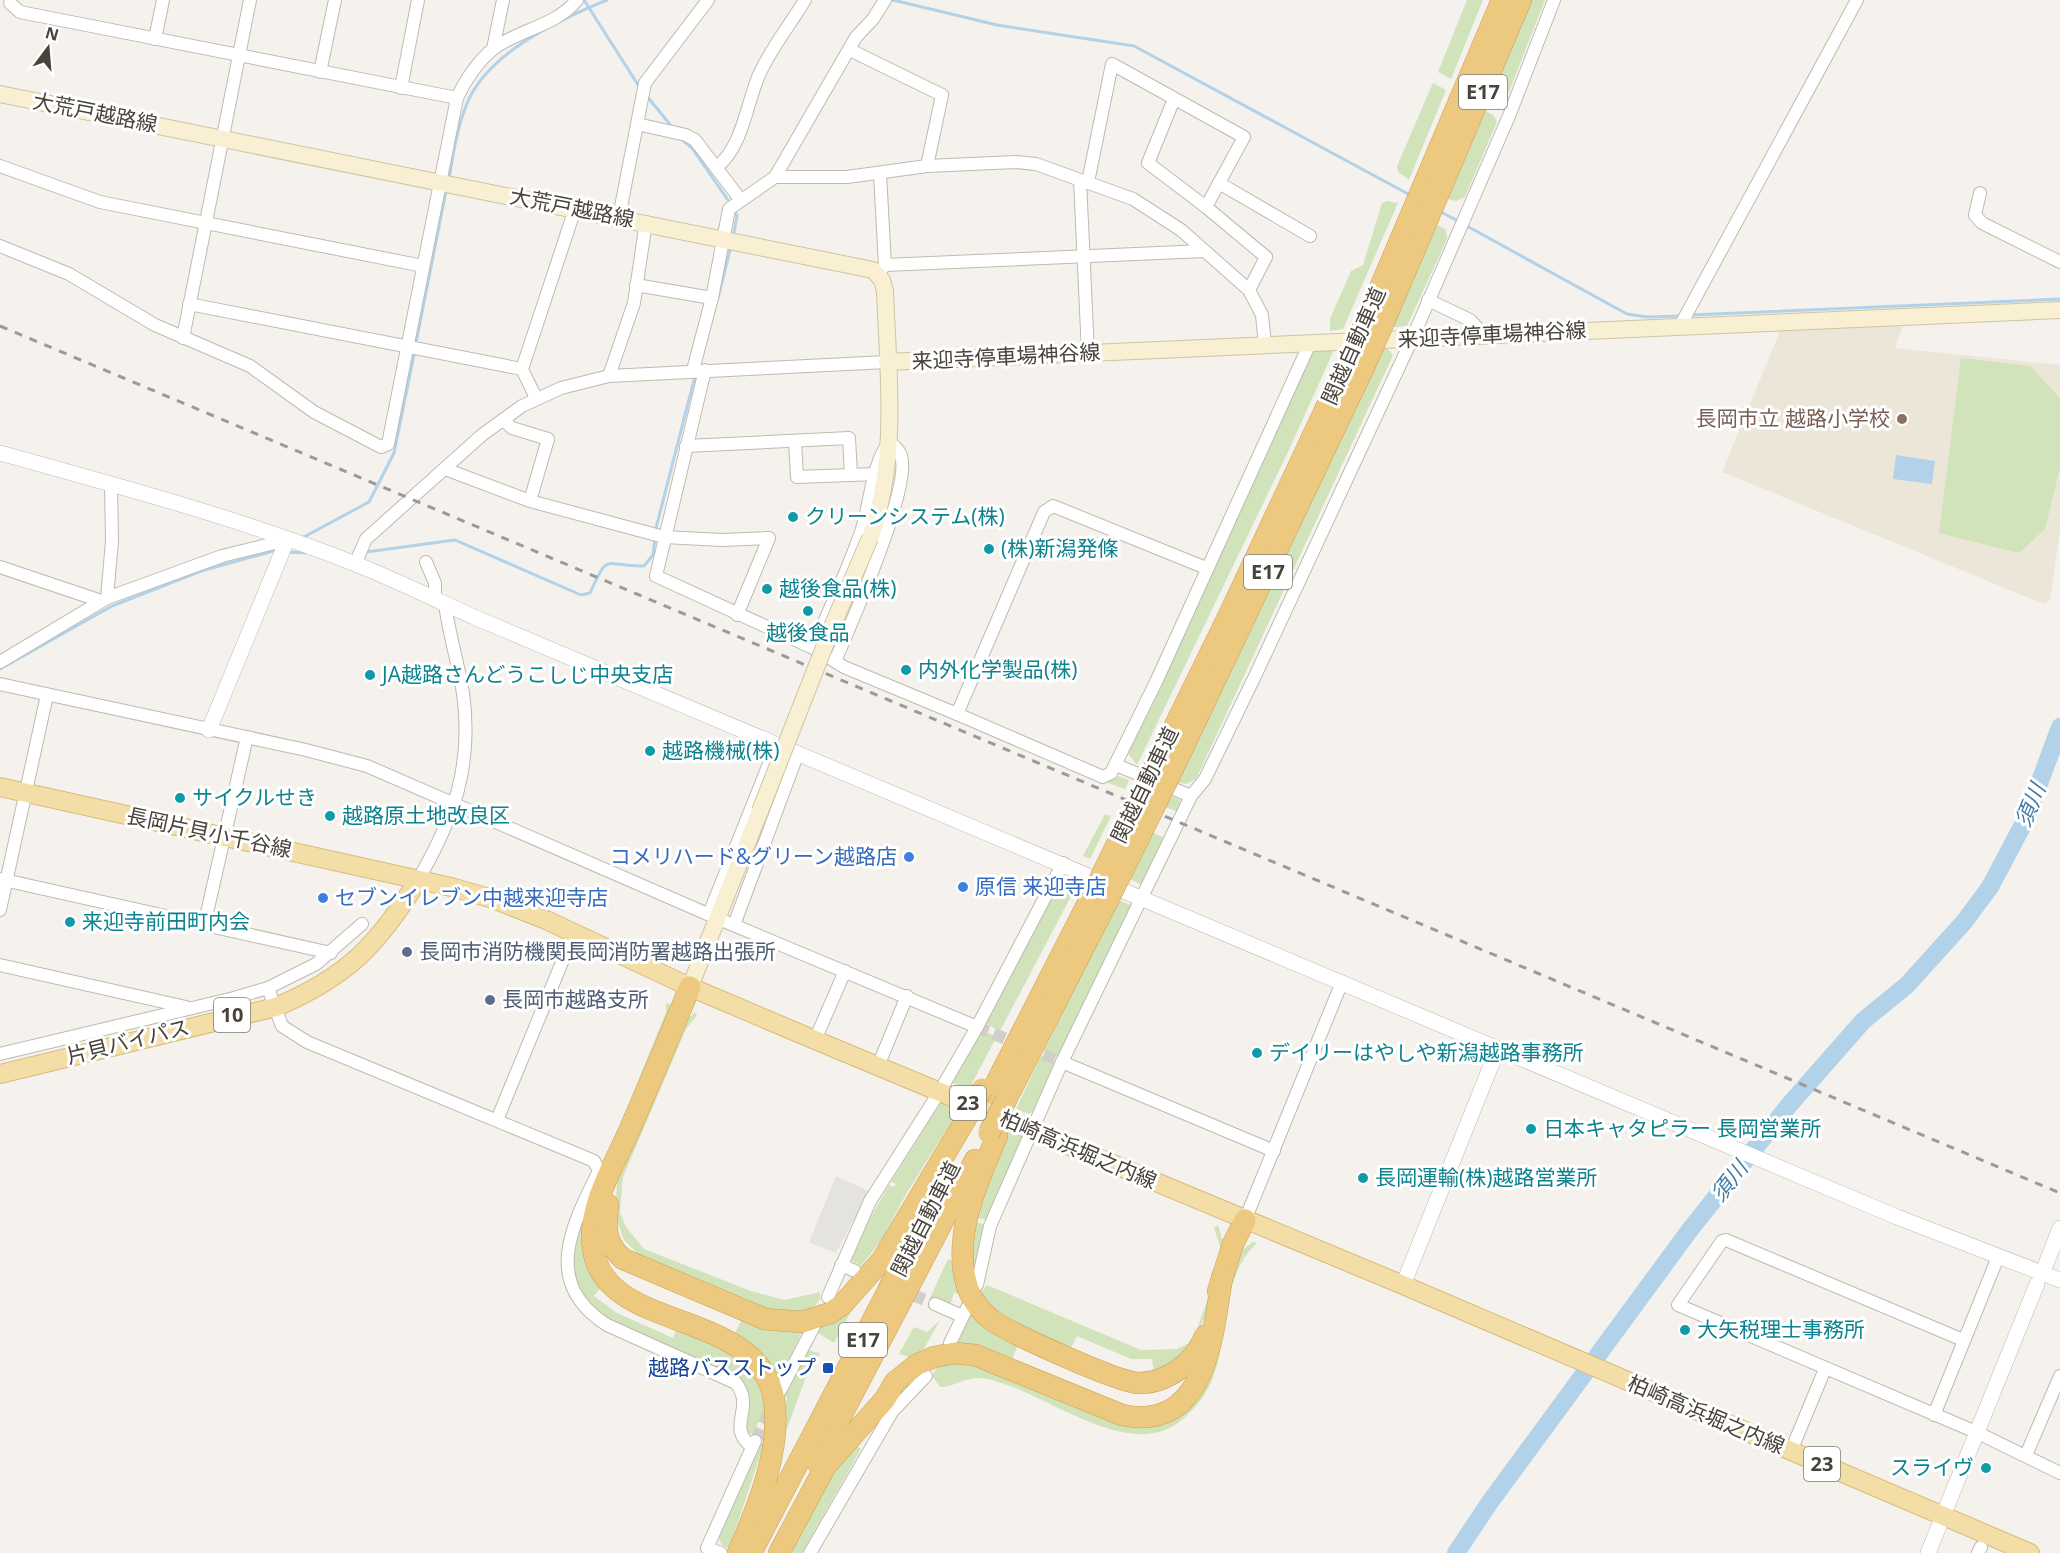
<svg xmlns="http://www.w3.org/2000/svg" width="2060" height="1553" viewBox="0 0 2060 1553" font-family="'Open Sans','Noto Sans JP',sans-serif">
<rect width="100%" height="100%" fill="#f5f2ed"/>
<!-- education -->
<polygon fill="#ece6d9" points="1904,323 1895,348 2060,365 2060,531 2050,600 2044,604 1722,472 1780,331"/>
<!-- green -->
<g fill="#d1e3bb">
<polygon points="1467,0 1483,0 1451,79 1438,72"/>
<polygon points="1526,0 1545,0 1503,107 1486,98"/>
<polygon points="1433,83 1446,90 1409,180 1398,172 1397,166"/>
<polygon points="1481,109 1493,115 1497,122 1465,197 1456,201 1444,198"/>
<polygon points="1387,201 1398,203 1343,329 1330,331 1330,319 1351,271 1363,265 1382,203"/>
<polygon points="1433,222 1446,230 1447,239 1407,326 1386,328"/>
<polygon points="1383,349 1388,349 1393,355 1390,362 1196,779 1186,784 1177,782"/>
<polygon points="1312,350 1334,350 1288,452 1137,765 1127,752"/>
<polygon points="1961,358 2030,366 2060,398 2060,468 2045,529 2019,553 1939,533"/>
<polygon points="1118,776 1129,780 1125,789 1106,782 1107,779"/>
<polygon points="1165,794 1179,799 1181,803 1178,812 1160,805"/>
<polygon points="1105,814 1111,816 1090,859 1083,856"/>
<polygon points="1147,830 1165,838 1142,885 1124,876"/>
<polygon points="1060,876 1078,883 1000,1031 985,1023"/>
<polygon points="1113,898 1131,905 1059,1057 1044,1051 1070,998"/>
<path d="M666,1003L670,1004L669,1013L590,1209L603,1285L594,1296L617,1313L673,1338L678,1325L716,1340L753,1370L766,1408L753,1433L749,1434L743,1427L750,1399L747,1391L730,1373L616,1327C594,1313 572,1290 571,1261C571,1236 590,1198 600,1174C622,1120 644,1066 666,1012Z"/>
<polygon points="695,1012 697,1015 686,1029 623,1177 620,1212 626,1227 644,1249 751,1291 785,1300 820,1292 820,1300 812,1309 804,1312 772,1313 642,1258 624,1240 615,1216 617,1184 624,1161 689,1018"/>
<polygon points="985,1032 997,1036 969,1089 952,1083 951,1078 975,1034"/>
<polygon points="1041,1056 1054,1061 1057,1067 1038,1109 1029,1114 1016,1109"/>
<polygon points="941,1102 959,1109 906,1194 882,1239 861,1266 851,1260 849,1255 889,1185 894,1187 896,1184 891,1182"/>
<polygon points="1007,1129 1023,1136 987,1220 978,1218 977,1222 986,1225 972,1278 968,1268 985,1178"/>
<polygon points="1218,1225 1224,1245 1210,1301 1196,1341 1192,1348 1154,1374 1152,1359 1131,1359 1077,1336 1070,1350 1039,1336 988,1307 980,1294 987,1285 1141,1350 1177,1349 1189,1343 1196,1332 1212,1287 1221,1249 1214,1228"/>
<path d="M1253,1242L1257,1243C1225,1272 1228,1322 1218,1361C1212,1386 1203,1401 1184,1418C1128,1469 1039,1384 980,1378C965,1377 954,1387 940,1387L932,1376L939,1364L959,1358L1096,1410L1171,1414L1217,1325L1242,1250Z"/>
<polygon points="948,1259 957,1263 965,1298 954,1292 951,1303 944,1305 929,1300"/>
<polygon points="971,1306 1020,1339 1011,1363 955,1343"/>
<polygon points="853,1308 834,1343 818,1333 821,1324"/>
<polygon points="744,1316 804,1328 776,1387 732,1338"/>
<polygon points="940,1320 925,1347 914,1358 899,1354 914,1327 927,1332"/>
<polygon points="806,1350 820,1353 806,1377 784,1437 780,1412 787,1399 784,1395"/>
<polygon points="759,1442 764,1444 729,1549 722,1545 718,1537"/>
<polygon points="854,1443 861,1449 802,1553 785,1553 805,1515"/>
</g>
<!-- parking -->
<polygon fill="#e4e3e0" points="836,1176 869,1191 836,1253 809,1242"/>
<!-- water -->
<polygon fill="#b1d2e9" points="1896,455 1935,461 1932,484 1893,479"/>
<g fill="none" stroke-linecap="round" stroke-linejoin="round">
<!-- stream -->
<g stroke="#b1d2e9" stroke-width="3">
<polyline points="584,0 640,88"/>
<polyline points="893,0 997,25 1134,46 1410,195"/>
<polyline points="646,95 672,127"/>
<polyline points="679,137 692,148 730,203"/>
<path d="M449,179C453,155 457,129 466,106C485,54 558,20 607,0"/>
<polyline points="733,209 737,216 733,237"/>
<polyline points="1439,211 1460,222"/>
<polyline points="1465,225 1627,314 1647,317 1682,316"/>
<polyline points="718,298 731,246"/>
<polyline points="1691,315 2060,299"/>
<polyline points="416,343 446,191"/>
<polyline points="655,532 695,376"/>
<polyline points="302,538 369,502 394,453 415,350"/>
<polyline points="288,552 305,553"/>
<path d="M366,552L455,540L581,595L590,593C609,550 604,567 644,566L653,555L655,538"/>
<polyline points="0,669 112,606 201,571 277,550"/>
</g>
<!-- river -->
<polyline stroke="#b1d2e9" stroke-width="18" points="1456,1553 1490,1502 1689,1231 1790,1104 1863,1021 1907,985 1964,922 1990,887 2026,819 2060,727"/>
<!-- minor-tunnel -->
<g stroke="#d2cfc9" stroke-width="12" stroke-dasharray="12 6" stroke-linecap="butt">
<polyline points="977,1027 1062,1062"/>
<polyline points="863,1275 935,1304"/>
<polyline points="756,1440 771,1408"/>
</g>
<defs>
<g id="minor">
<polyline points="10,3 20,12 457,98"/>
<polyline points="155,39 163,0"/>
<polyline points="493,49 503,0"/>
<polyline points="850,50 942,95 927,166"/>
<polyline points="320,72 335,0"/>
<polyline points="401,88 418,0"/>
<polyline points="1174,99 1148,163 1206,207"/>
<polyline points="637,124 686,135 695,140 740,199"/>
<polyline points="0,166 100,202 423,266"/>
<path d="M717,167C743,146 746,105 759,75C771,48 790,25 805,0"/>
<polyline points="880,174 885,265 881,270"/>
<polyline points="775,177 856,37 873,19 885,0"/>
<polyline points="1080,180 1088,353"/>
<polyline points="1088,182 1112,64 1244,137 1206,207 1266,257 1249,290"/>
<polyline points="1219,183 1310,236"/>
<polyline points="1980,193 1975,215 1982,223 2060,262"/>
<polyline points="619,217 645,83 708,0"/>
<path d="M0,246L69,274L155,325L250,366L314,412L381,447L388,444L457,98C464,82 478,61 493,49C519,29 555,27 577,0"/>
<polyline points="885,265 1204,251"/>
<polyline points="636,285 712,298"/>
<polyline points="1428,300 1470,320 1483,334"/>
<polyline points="189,304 522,369"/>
<polyline points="1680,326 1857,0"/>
<polyline points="183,338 250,0"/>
<polyline points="693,370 712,298 729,209 775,177 847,177 927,166 1015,162 1036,164 1133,199 1181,230 1249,290 1262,315 1265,345"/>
<polyline points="705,370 656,576 813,648 844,667 957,714 1044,512 1053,506 1206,568"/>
<polyline points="609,376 634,303 646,222"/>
<polyline points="536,398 522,369 575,209"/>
<polyline points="503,420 512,428 548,439 530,501"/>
<polyline points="795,441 797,477 877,474"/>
<polyline points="686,446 849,438 851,475"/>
<polyline points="445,469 530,501 664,537 722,540 769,538 737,615"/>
<polyline points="426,562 435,583 435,600"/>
<polyline points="355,564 366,539 482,435 522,406 561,388 609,376 887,362"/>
<polyline points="0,567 101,601"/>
<polyline points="107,598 112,541 111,484"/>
<path d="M813,648C829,610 847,572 861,532C870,506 872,461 890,442C894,446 900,450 901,456C912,487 850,626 835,661"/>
<polyline points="0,662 107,598 222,556 287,540"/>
<polyline points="0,684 306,750 367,766 719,919 977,1027"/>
<polyline points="957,714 1103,777 1111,773 1156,682 1310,343"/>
<polyline points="1116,765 1191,796"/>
<polyline points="0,879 331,953"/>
<path d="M418,880C454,818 473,766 463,693C458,663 449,634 445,604"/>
<polyline points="0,910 47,695"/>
<polyline points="709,914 777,744"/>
<polyline points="734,925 798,753"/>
<polyline points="204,926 247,737"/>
<polyline points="0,965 186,1007"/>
<path d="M268,988L282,1026L307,1042L594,1161L599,1171C572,1225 541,1283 607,1325L736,1383C756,1409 725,1426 752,1447"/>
<polyline points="815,1040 845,971"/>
<polyline points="0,1054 234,998 268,988 316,964 362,924"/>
<polyline points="1062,1062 1274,1151"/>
<polyline points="878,1066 907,996"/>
<polyline points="497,1120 574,933"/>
<polyline points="1245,1220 1342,982"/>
<polyline points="841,1265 855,1271"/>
<polyline points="977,1285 990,1226 1062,1062 1191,796 1205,779 1256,674 1412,339 1509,116 1554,0"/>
<polyline points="828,1297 870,1201 940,1091 977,1027 1063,863"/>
<polyline points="935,1304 962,1316"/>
<polyline points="1963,1340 1726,1240 1722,1241 1678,1305 1976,1432 2060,1473"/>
<polyline points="950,1343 968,1306"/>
<polyline points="780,1391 814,1326"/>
<polyline points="1934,1415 1998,1257"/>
<polyline points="1791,1451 1825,1369"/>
<polyline points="2026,1455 2060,1376"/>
<polyline points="721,1553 707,1548 755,1441"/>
<polyline points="810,1553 892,1412 926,1376"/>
<polyline points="1978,1553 1981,1547"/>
</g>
<g id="tertiary">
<path d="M0,453C118,486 239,518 353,563C394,579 434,599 474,617L1897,1217L2060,1280"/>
<polyline points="209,730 287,540"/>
<polyline points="2046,1264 2060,1228"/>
<polyline points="1403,1285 1498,1048"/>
<polyline points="1928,1553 2037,1284"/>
</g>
<g id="secondary">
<path d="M0,94L873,270L882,280L885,291C888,374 899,458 870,538"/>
<polyline points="887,362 2060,310"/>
<polyline points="690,987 760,811"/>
</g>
<g id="primary">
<polyline points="0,787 451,887 493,899 546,920 690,987 815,1040 1403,1285 2030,1553"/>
<path d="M0,1074L276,1007C347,977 378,945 418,880"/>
</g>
<g id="motorway">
<polyline points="1365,323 1502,0"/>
<polyline points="1383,324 1521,0"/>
<polyline points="1154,768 1228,617 1347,363"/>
<polyline points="1170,775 1364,367"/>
<path d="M690,987C671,1032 652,1079 632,1124C616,1163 587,1205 593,1248C603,1334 759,1307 774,1400C782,1450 757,1508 738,1553"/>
<polyline points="991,1093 1092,895"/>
<polyline points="1006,1100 1107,902"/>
<path d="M997,1136C977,1182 951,1239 968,1289C973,1302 982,1313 993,1321C1012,1334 1119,1383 1139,1383C1168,1383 1195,1362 1205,1336"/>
<path d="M608,1205C605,1228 605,1243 623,1259L765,1319L802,1322L830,1313L842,1305L882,1260L964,1122"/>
<polyline points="1218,1291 1233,1244 1245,1220"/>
<polyline points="817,1462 975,1160"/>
<polyline points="751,1553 948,1176"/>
<path d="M779,1553L825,1467L885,1399L895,1382L916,1365L934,1357L955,1353L975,1355L1122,1415C1206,1433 1213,1335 1222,1277"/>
</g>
</defs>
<!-- minor casing -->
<use href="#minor" stroke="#bfbab0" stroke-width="14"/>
<!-- tertiary casing -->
<use href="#tertiary" stroke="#bfbab0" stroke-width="16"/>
<!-- secondary casing -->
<use href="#secondary" stroke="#cec3a2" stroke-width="18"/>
<!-- primary casing -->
<use href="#primary" stroke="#d7bb79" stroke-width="20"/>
<!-- motorway casing -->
<use href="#motorway" stroke="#cc9e50" stroke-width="22"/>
<!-- minor -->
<use href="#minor" stroke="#fff" stroke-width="12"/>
<!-- tertiary -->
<use href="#tertiary" stroke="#fff" stroke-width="15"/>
<!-- secondary -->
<use href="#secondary" stroke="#f9f0d3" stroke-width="16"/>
<!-- primary -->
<use href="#primary" stroke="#f3dea8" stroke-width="18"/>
<!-- motorway -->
<use href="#motorway" stroke="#edc97f" stroke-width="21"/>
<!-- rail -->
<polyline stroke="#9a9a9a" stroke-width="3" stroke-dasharray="8 8" stroke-linecap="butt" points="0,326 2060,1193"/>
<defs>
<polyline id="secondary-bridge" points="760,811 834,622 870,538"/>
<g id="motorway-bridge">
<polyline points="1347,363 1365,323"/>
<polyline points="1364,367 1383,324"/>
<polyline points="1092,895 1154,768"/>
<polyline points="1107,902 1170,775"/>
<polyline points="964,1122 982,1089"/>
<polyline points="989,1133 1006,1100"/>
</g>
</defs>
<!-- secondary-bridge casing -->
<use href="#secondary-bridge" stroke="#cec3a2" stroke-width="18" stroke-linecap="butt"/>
<!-- motorway-bridge casing -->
<use href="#motorway-bridge" stroke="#cc9e50" stroke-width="22" stroke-linecap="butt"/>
<!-- secondary-bridge -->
<use href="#secondary-bridge" stroke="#f9f0d3" stroke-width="16"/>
<!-- motorway-bridge -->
<use href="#motorway-bridge" stroke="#edc97f" stroke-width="21"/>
</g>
<!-- markers -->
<circle fill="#8d6e63" stroke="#fff" stroke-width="2" cx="1902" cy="419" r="6"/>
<g fill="#0f9aa8" stroke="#fff" stroke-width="2">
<circle cx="793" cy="517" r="6"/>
<circle cx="989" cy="549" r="6"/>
<circle cx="767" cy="589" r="6"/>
<circle cx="808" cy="611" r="6"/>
<circle cx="906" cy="670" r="6"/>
<circle cx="370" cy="675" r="6"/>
<circle cx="650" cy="751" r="6"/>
<circle cx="180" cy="798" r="6"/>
<circle cx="330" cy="816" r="6"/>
<circle cx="70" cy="922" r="6"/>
<circle cx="1257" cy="1053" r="6"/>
<circle cx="1531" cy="1129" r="6"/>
<circle cx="1363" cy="1178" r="6"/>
<circle cx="1685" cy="1330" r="6"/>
<circle cx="1986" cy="1468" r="6"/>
</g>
<g fill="#3f7fe0" stroke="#fff" stroke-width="2">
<circle cx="909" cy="857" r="6"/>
<circle cx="963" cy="887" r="6"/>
<circle cx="323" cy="898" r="6"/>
</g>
<g fill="#5c6f8a" stroke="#fff" stroke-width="2">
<circle cx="407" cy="952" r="6"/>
<circle cx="490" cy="1000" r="6"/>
</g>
<rect fill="#1a4fb4" stroke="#fff" stroke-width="2" x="822" y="1362" width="12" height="12" rx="3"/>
<g text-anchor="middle" stroke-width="6" stroke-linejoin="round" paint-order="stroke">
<!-- shield labels -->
<g fill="#fff" stroke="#7f7b76" stroke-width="1.5">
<rect x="1459" y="75" width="48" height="34" rx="4.5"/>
<rect x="1244" y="555" width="48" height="34" rx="4.5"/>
<rect x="214" y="998" width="36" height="34" rx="4.5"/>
<rect x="950" y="1086" width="36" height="34" rx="4.5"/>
<rect x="839" y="1323" width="48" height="34" rx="4.5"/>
<rect x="1804" y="1447" width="36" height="34" rx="4.5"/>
</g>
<g font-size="20" font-weight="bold" fill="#48433b">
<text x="1483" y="99">E17</text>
<text x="1268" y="579">E17</text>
<text x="232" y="1022">10</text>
<text x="968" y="1110">23</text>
<text x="863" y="1347">E17</text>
<text x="1822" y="1471">23</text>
</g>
<!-- street labels -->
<g font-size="21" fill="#48433b" stroke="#fff">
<text transform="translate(95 113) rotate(11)" y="7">大荒戸越路線</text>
<text transform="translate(572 208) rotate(11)" y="7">大荒戸越路線</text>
<text transform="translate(1492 335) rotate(-3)" y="7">来迎寺停車場神谷線</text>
<text transform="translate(1354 346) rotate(-66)" y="7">関越自動車道</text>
<text transform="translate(1006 357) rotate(-3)" y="7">来迎寺停車場神谷線</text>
<text transform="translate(1145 785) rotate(-64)" y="7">関越自動車道</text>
<text transform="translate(209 833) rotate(12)" y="7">長岡片貝小千谷線</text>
<text transform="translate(128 1042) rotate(-14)" y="7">片貝バイパス</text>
<text transform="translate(1078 1150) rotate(23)" y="7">柏崎高浜堀之内線</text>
<text transform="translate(926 1219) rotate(-63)" y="7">関越自動車道</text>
<text transform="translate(1706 1415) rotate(23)" y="7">柏崎高浜堀之内線</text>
</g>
<!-- education labels -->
<g font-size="21" fill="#785e54" stroke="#fff" text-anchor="end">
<text x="1890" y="426">長岡市立 越路小学校</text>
</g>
<!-- culture labels -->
<g font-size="21" fill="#0d838f" stroke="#fff" text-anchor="start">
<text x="805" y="524">クリーンシステム(株)</text>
<text x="1001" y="556">(株)新潟発條</text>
<text x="779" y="596">越後食品(株)</text>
<text x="808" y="640" text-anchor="middle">越後食品</text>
<text x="918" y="677">内外化学製品(株)</text>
<text x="382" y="682">JA越路さんどうこしじ中央支店</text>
<text x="662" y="758">越路機械(株)</text>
<text x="192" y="805">サイクルせき</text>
<text x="342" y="823">越路原土地改良区</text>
<text x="82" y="929">来迎寺前田町内会</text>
<text x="1269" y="1060">デイリーはやしや新潟越路事務所</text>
<text x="1543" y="1136">日本キャタピラー 長岡営業所</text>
<text x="1375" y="1185">長岡運輸(株)越路営業所</text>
<text x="1697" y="1337">大矢税理士事務所</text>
<text x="1974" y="1475" text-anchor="end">スライヴ</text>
</g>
<!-- shop labels -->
<g font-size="21" fill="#366cbe" stroke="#fff" text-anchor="start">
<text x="897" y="864" text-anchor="end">コメリハード&amp;グリーン越路店</text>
<text x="975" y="894">原信 来迎寺店</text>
<text x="335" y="905">セブンイレブン中越来迎寺店</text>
</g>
<!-- service labels -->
<g font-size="21" fill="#4e5e75" stroke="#fff" text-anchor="start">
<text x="419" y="959">長岡市消防機関長岡消防署越路出張所</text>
<text x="502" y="1007">長岡市越路支所</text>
</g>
<!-- transit labels -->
<g font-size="21" fill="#164399" stroke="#fff" text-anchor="end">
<text x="816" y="1375">越路バスストップ</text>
</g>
<!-- water labels -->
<g font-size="22" font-style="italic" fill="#407ca8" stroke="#fff">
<text transform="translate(2030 805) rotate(-68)" y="8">須川</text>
<text transform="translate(1729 1181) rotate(-52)" y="8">須川</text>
</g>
</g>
<!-- north arrow -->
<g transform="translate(48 48) rotate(16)" stroke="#ffffff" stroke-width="4.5" paint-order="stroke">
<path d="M0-4.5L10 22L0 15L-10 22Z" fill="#48433b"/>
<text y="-9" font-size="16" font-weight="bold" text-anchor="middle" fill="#48433b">N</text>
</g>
</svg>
